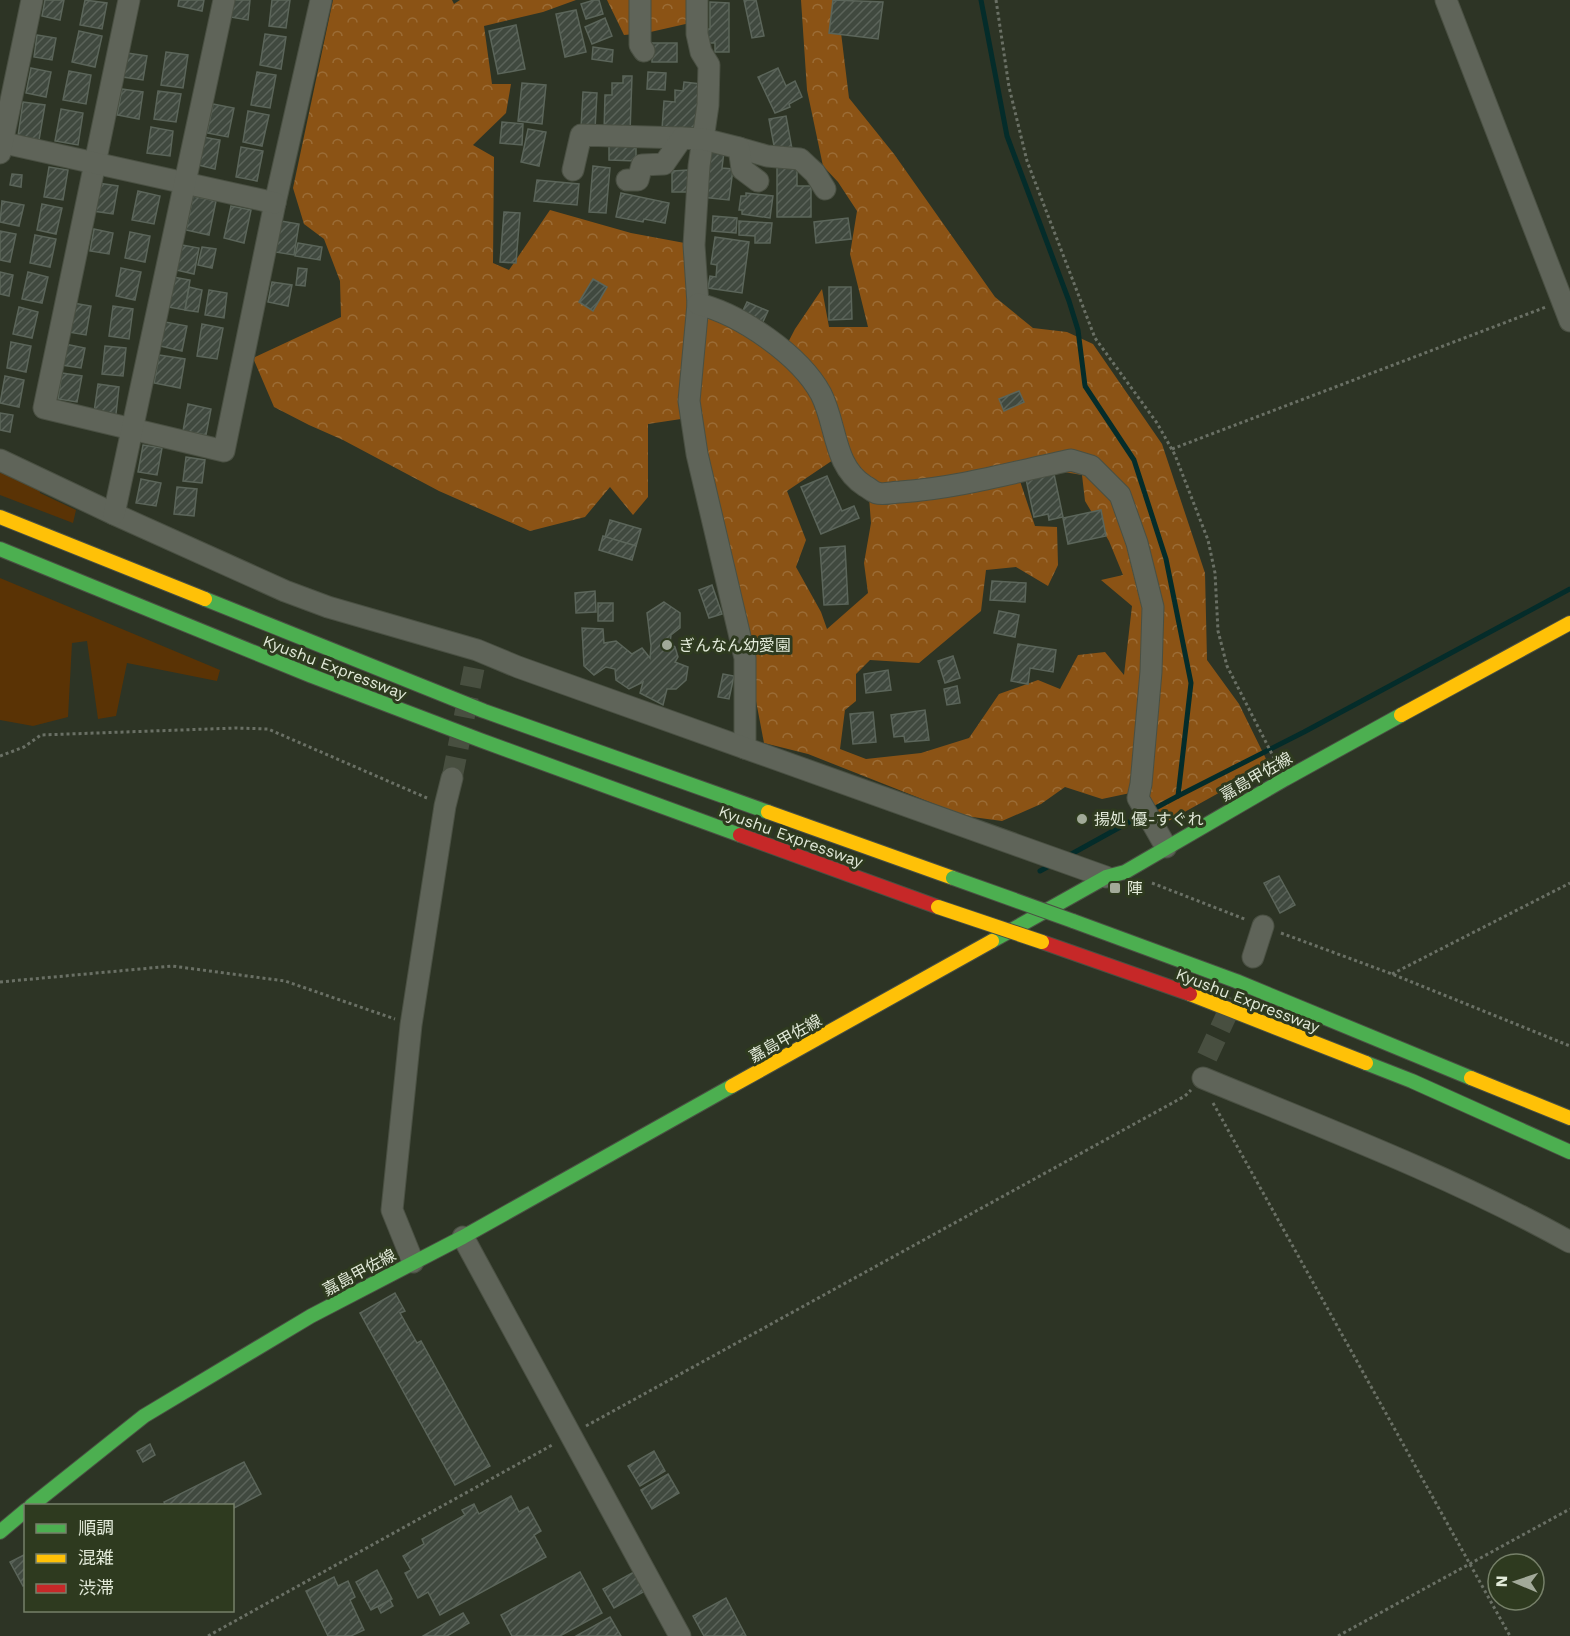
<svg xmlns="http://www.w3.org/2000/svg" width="1570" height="1636" viewBox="0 0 1570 1636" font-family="'Work Sans','Noto Sans JP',sans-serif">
<defs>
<pattern id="forest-crowns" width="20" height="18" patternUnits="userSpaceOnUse" patternTransform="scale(1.5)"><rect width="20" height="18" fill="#8b5315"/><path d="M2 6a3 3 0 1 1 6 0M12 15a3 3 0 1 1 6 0" fill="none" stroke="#9b6c36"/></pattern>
<pattern id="building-hatch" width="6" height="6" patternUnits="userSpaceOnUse" patternTransform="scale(1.5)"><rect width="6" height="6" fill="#40493f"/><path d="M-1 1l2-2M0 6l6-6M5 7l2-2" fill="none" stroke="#5b635a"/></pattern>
</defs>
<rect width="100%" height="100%" fill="#2d3425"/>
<!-- grass -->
<g fill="#5a3305">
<polygon points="0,470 39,488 40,493 76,510 73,523 0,495"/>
<polygon points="0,578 220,670 217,681 127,663 116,716 98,719 87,641 72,643 68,717 33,726 0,720"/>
</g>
<!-- forest -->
<g fill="url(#forest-crowns)" fill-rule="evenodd">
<polygon points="333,0 452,0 454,4 460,0 576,0 543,12 484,26 492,84 511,84 506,113 473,145 494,157 493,263 509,270 550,210 631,233 690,244 692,297 681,419 648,424 648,497 633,515 610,487 585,517 530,531 439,491 343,440 309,425 274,407 253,358 341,317 340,281 324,239 304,224 293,188"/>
<polygon points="607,0 691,0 690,23 646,33 624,35"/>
<path d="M801,0H837L849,98L894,154L995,297L1033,328L1067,332L1093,344L1162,444L1205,573L1207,660L1239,704L1269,765L1163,824L1135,792L1102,799L1065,787L1041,804L1002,821L965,816L808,754L764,743L756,701L751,636L736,595L700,416L698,357L709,310L781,356L795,329L822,289L829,327H868L850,254L857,211L838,182L823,166L807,90ZM839,456L869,497L871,523L864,563L868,593L827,629L821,612L796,567L806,540L787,491ZM1064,472L1082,475L1085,501L1109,541L1123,575L1101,580L1132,606L1124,675L1105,652L1078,655L1060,689L1038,680L999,694L969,738L921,753L866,759L840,749L845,710L856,701V674L870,660L919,663L981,611L986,570L1016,567L1048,586L1058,565L1057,527L1035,526L1020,481Z"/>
</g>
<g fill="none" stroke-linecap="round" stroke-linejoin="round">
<!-- stream -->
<g stroke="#042c2a" stroke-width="5">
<polyline points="981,0 1007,136 1069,301 1078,330 1085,386 1134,460 1166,559 1191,683 1178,796 1150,811"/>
<polyline points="1178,796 1304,732 1570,589"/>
<polyline points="1066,857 1142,815"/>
<polyline points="1040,871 1053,864"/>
</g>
</g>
<!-- building -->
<g fill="url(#building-hatch)" stroke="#5b655a" stroke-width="1.5">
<polygon points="45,0 64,0 60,20 42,16"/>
<polygon points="85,0 107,3 102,29 80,25"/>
<polygon points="179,0 204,0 202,11 178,6"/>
<polygon points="232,0 250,0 248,20 230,17"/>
<polygon points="272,0 290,0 286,28 269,26"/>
<polygon points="594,0 599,0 603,14 586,19 581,4"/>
<polygon points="744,0 756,0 764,36 752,38"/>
<polygon points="833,0 883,2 878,39 829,33"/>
<polygon points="710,2 729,3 729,52 715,52 715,43 709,43 709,37 706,38 706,29 710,29"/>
<polygon points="576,10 586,52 565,57 556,14"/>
<polygon points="605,18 612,36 592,44 585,27"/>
<polygon points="516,25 525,69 498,74 489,31"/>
<polygon points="79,31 102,36 95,67 72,62"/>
<polygon points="265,34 286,37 281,69 260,65"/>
<polygon points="37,35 56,38 52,60 34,57"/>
<rect x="652" y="43" width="25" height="19"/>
<polygon points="593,47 613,50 612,62 592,59"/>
<polygon points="166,52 188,55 183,88 161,85"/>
<polygon points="127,53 147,56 143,80 123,77"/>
<polygon points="31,68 51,72 46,97 26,93"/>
<polygon points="778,68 786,86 795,81 802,97 789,104 790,107 775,113 758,77"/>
<polygon points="69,71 91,75 86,104 63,100"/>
<polygon points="257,72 276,75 270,108 251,105"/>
<polygon points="648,72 666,73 665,90 647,89"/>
<polygon points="623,76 632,76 630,133 604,133 605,95 612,95 612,83 623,83"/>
<polygon points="684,82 701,84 697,132 662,129 664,101 675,102 675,90 683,91"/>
<polygon points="522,83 546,85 542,124 518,121"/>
<polygon points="122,89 143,92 139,119 117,115"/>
<polygon points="158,91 181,94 176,122 154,119"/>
<polygon points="583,92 597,93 595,129 581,128"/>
<polygon points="23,102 45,105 39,140 18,136"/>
<polygon points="213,104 234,108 228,137 207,133"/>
<polygon points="61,109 83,113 78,145 55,141"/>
<polygon points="248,111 269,115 262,146 243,142"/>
<polygon points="786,116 792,149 775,151 769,119"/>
<polygon points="502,122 523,124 522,145 500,143"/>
<polygon points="151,127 173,131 170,156 147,153"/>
<polygon points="528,129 546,132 539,166 521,162"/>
<polygon points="203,137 220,140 215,169 198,165"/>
<polygon points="609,140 636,140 636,161 609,160"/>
<polygon points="241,147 263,151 257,181 236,177"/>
<polygon points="706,151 724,152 722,168 733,169 729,200 701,197"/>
<polygon points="777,163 797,163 797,186 811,186 811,217 777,217"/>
<polygon points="593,166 610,168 606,213 589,212"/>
<polygon points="49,167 68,170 63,200 44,197"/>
<polygon points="688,170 688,192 672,192 672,171"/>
<polygon points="12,174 22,175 21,187 10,185"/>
<polygon points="537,180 579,184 577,205 534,201"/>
<polygon points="98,183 118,186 113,214 93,211"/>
<polygon points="138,191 160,196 154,224 132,220"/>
<polygon points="621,193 669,203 665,223 644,219 643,222 616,217"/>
<polygon points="746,193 773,196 770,218 742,214 742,210 739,210 741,196 746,196"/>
<polygon points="193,196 216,201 209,235 186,230"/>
<polygon points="2,201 24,205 19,226 0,222"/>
<polygon points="42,204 62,208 56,234 37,230"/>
<polygon points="231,206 251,210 244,243 224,238"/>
<polygon points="504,212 520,213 516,263 500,262"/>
<polygon points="713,216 737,218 736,233 712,231"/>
<polygon points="848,218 851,239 816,243 814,222"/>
<polygon points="281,221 299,224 294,255 275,252"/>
<polygon points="739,221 772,223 770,243 755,243 755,236 739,235"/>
<polygon points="94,229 113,233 109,254 90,251"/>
<polygon points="0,231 16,234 10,262 0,260"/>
<polygon points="130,232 150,236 145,262 125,258"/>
<polygon points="35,235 56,239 50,267 30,263"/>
<polygon points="715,237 749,242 742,293 708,288 710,276 716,277 717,265 711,264"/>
<polygon points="298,243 322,247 320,260 295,256"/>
<polygon points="182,245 199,248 194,274 176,270"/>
<polygon points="202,247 216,249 212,268 198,265"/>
<polygon points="121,268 141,272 135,300 116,296"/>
<polygon points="298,268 307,269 305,286 296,285"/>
<polygon points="0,272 13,275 9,296 0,294"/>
<polygon points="28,272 48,277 42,303 22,299"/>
<polygon points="173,277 190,280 185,310 168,307"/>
<polygon points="593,279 607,287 593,311 579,302"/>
<polygon points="272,282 292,285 288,306 268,302"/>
<polygon points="189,287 202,290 198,312 185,310"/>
<polygon points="829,287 851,287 852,319 829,320"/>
<polygon points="209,290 227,293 224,318 205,315"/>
<polygon points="747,302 768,311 761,326 740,317"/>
<polygon points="73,303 91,306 86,335 68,332"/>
<polygon points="113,306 133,309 129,339 109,336"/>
<polygon points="19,307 38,312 32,338 13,334"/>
<polygon points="165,322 187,326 182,351 160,346"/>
<polygon points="202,324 223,328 217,359 197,356"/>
<polygon points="11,342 31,346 26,372 7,368"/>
<polygon points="65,344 85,348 81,368 62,365"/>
<polygon points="105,346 126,348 123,376 102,374"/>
<polygon points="159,355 185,359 180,388 154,383"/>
<polygon points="62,373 82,376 77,402 58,399"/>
<polygon points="5,376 24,380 19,407 0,403"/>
<polygon points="98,384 119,387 116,414 94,412"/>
<polygon points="1019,391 1024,402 1004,411 999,399"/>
<polygon points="188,404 211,409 206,435 183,431"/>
<polygon points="0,413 13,415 10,432 0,430"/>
<polygon points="143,445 162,448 157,475 138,472"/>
<polygon points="186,457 205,460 202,483 183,481"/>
<polygon points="1054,474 1063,517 1049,520 1048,514 1034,517 1026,479"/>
<polygon points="827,476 842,511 854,506 859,518 821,534 801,487"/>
<polygon points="141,479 161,483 156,506 136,503"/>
<polygon points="177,487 197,489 194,516 174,514"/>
<polygon points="1101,510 1106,536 1068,544 1063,518"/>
<polygon points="610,520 641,529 636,546 605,537"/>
<polygon points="603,536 636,546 632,560 599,550"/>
<polygon points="845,546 848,604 824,605 820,548"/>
<polygon points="992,581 1026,583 1025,602 990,600"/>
<polygon points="712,585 722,614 709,618 699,590"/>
<polygon points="595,591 596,612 576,613 575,593"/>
<polygon points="664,602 680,613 680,628 671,635 670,643 675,647 678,657 675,662 688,667 686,680 676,689 667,689 663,705 640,693 643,682 629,689 616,680 615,669 606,667 594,675 584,666 582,628 603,629 604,643 616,641 632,654 642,648 650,658 651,646 647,613"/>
<rect x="598" y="603" width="15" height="18"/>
<polygon points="999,611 1019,615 1015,637 994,633"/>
<polygon points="1018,644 1056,650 1053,672 1030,668 1028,684 1011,681"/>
<polygon points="953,656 960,678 945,683 938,661"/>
<polygon points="888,670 891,690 866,693 864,674"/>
<polygon points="723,674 734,676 729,699 718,697"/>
<polygon points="957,686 960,703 947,705 944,689"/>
<polygon points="925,710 929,740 905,742 904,736 894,737 891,715"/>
<polygon points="873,712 876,742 853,744 850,714"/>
<polygon points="1279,876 1295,905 1280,913 1264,883"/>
<polygon points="395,1293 405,1311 400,1313 417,1343 421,1341 490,1466 455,1485 360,1313"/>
<polygon points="150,1444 155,1455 143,1462 137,1451"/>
<polygon points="654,1451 665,1471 640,1486 628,1466"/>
<polygon points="244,1462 261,1494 232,1509 232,1506 166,1506 164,1502"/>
<polygon points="668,1474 679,1493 652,1509 641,1490"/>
<polygon points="511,1496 519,1512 528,1507 541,1531 534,1535 546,1557 440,1615 428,1592 418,1598 405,1573 411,1570 403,1556 424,1544 422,1539 465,1515 462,1510 474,1504 479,1514"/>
<polygon points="24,1555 26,1584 23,1586 10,1562"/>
<polygon points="377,1570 392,1599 371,1610 356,1582"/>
<polygon points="580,1572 602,1613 560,1636 512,1636 501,1615"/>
<polygon points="634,1572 645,1591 614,1608 603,1589"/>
<polygon points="334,1577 338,1586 348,1581 355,1597 350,1600 364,1630 351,1636 328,1636 306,1591"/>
<polygon points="726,1598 746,1636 704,1636 693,1616"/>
<polygon points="390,1600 393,1606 381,1613 378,1607"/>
<polygon points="463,1613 469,1623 447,1636 423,1636"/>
<polygon points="610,1617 621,1636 576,1636"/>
</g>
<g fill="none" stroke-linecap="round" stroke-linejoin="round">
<!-- street-tunnel -->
<g stroke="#484f40" stroke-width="21" stroke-dasharray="21 10" stroke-linecap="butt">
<polyline points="452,778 474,668"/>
<polyline points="1207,1057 1234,999"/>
</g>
<defs>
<g id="street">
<polyline points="129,0 44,408 224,451 275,203 321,0"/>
<polyline points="640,0 640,45 644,51"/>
<polyline points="697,0 697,34 701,52 709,65 708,105 699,166 694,245 698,304 689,401 697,454 745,658 745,748"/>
<polyline points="1446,0 1570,321"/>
<polyline points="0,142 275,203"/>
<polyline points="739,148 767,156 800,159 815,173 825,189"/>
<polyline points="0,153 32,0"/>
<polyline points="573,170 581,135 682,138"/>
<polyline points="627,180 638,180 642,165 664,164 682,138 703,139 739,148 742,169 758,181"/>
<path d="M698,304C740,314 800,355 821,394C837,425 833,466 865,486C869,488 873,492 877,493C883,495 893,492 900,492C958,488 1014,472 1071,460L1091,466L1120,495L1137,543L1153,607L1151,672L1141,784L1138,798L1166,847"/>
<polyline points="0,460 114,514 285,591 328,607 477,650 518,667 1106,877"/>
<polyline points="114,514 224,0"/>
<polyline points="1253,957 1263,926"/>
<path d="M1203,1078C1327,1129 1453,1177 1570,1242"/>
<polyline points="463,1237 680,1636"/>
<polyline points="413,1262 392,1210 411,1025 445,806 452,778"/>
</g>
<g id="fast">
<polyline points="0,549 312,676 480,740 740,835"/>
<polyline points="205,599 484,711 768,812"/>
<polyline points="1073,921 1236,981 1471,1078"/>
<polyline points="992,941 1106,877 1125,872 1285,779 1401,715"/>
<polyline points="1366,1063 1412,1081 1570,1152"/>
<polyline points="31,1506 144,1416 311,1316 463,1237 732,1086"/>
<polyline points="0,1532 26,1510"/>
</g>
<g id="slow">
<polyline points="0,517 205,599"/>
<polyline points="1401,715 1570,623"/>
<polyline points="768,812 953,878"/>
<polyline points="1190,994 1366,1063"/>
<polyline points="1471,1078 1570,1118"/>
<polyline points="732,1086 992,941"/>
</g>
<g id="jam">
<polyline points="740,835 938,907"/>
<polyline points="1042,942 1190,994"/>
</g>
</defs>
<!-- street casing -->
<use href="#street" stroke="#4a5043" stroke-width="23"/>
<!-- fast casing -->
<use href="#fast" stroke="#4a5043" stroke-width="16"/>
<!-- slow casing -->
<use href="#slow" stroke="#4a5043" stroke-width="16"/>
<!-- jam casing -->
<use href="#jam" stroke="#4a5043" stroke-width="16"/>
<!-- path -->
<g stroke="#6a7065" stroke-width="3" stroke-dasharray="3 3" stroke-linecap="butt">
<polyline points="996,0 1009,87 1027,161 1095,338 1157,423 1175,455 1208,540 1215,573 1218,631 1227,666 1275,760"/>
<polyline points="1172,449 1546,307"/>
<polyline points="0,756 24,747 41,735 236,728 268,729 427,798"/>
<polyline points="1152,883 1247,920"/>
<polyline points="1281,933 1392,974 1570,1046"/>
<polyline points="1392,974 1570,883"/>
<polyline points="0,982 172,966 285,981 395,1019"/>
<polyline points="1213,1103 1510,1636"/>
<polyline points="586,1426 1185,1096 1191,1090"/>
<polyline points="208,1636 554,1444"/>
<polyline points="1338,1636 1570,1509"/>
</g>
<!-- street -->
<use href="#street" stroke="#5f6459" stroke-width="21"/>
<!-- fast -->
<use href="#fast" stroke="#4caf50" stroke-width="14"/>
<!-- slow -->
<use href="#slow" stroke="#ffc107" stroke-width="14"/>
<!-- jam -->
<use href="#jam" stroke="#c62828" stroke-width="14"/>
<defs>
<polyline id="fast-bridge" points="953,878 1073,921"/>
<polyline id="slow-bridge" points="938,907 1042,942"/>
</defs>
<!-- fast-bridge casing -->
<use href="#fast-bridge" stroke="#4a5043" stroke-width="16" stroke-linecap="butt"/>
<!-- slow-bridge casing -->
<use href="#slow-bridge" stroke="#4a5043" stroke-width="16" stroke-linecap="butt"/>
<!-- fast-bridge -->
<use href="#fast-bridge" stroke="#4caf50" stroke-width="14"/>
<!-- slow-bridge -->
<use href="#slow-bridge" stroke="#ffc107" stroke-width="14"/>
</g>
<!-- markers -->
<g fill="#a2aa99" stroke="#2e3a1f" stroke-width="2">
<circle cx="667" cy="645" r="6"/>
<circle cx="1082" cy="819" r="6"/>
<rect x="1109" y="882" width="12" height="12" rx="3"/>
</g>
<g text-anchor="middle" stroke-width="6" stroke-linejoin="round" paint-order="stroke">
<!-- poi labels -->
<g font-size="16" fill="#e1e9d8" stroke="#2e3a1f" text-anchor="start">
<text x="679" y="651">ぎんなん幼愛園</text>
<text x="1094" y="825">揚処 優-すぐれ</text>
<text x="1127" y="894">陣</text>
</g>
<!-- street labels -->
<g font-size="16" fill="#e1e9d8" stroke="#2e3a1f">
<text transform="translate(335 667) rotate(21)" y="6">Kyushu Expressway</text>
<text transform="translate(1256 776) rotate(-30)" y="6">嘉島甲佐線</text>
<text transform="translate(791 836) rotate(20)" y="6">Kyushu Expressway</text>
<text transform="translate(1248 1000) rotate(21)" y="6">Kyushu Expressway</text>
<text transform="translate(785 1038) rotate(-29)" y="6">嘉島甲佐線</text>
<text transform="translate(359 1272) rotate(-28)" y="6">嘉島甲佐線</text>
</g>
</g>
<!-- legend -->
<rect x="24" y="1504" width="210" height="108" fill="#2e3a1f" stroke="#768069" stroke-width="1.5"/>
<rect x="36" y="1524" width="30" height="9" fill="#4caf50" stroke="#768069" stroke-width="1.5"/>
<text x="78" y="1534" font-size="18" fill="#e1e9d8">順調</text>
<rect x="36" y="1554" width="30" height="9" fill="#ffc107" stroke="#768069" stroke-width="1.5"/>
<text x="78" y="1564" font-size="18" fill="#e1e9d8">混雑</text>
<rect x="36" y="1584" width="30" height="9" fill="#c62828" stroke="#768069" stroke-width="1.5"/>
<text x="78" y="1594" font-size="18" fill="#e1e9d8">渋滞</text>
<!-- north arrow -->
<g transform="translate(1516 1582) rotate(272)"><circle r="28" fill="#2e3a1f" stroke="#768069" stroke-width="1.5"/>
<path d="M0-4.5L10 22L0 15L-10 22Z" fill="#a2aa99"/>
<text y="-9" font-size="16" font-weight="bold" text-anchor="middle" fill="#e1e9d8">N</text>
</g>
</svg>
